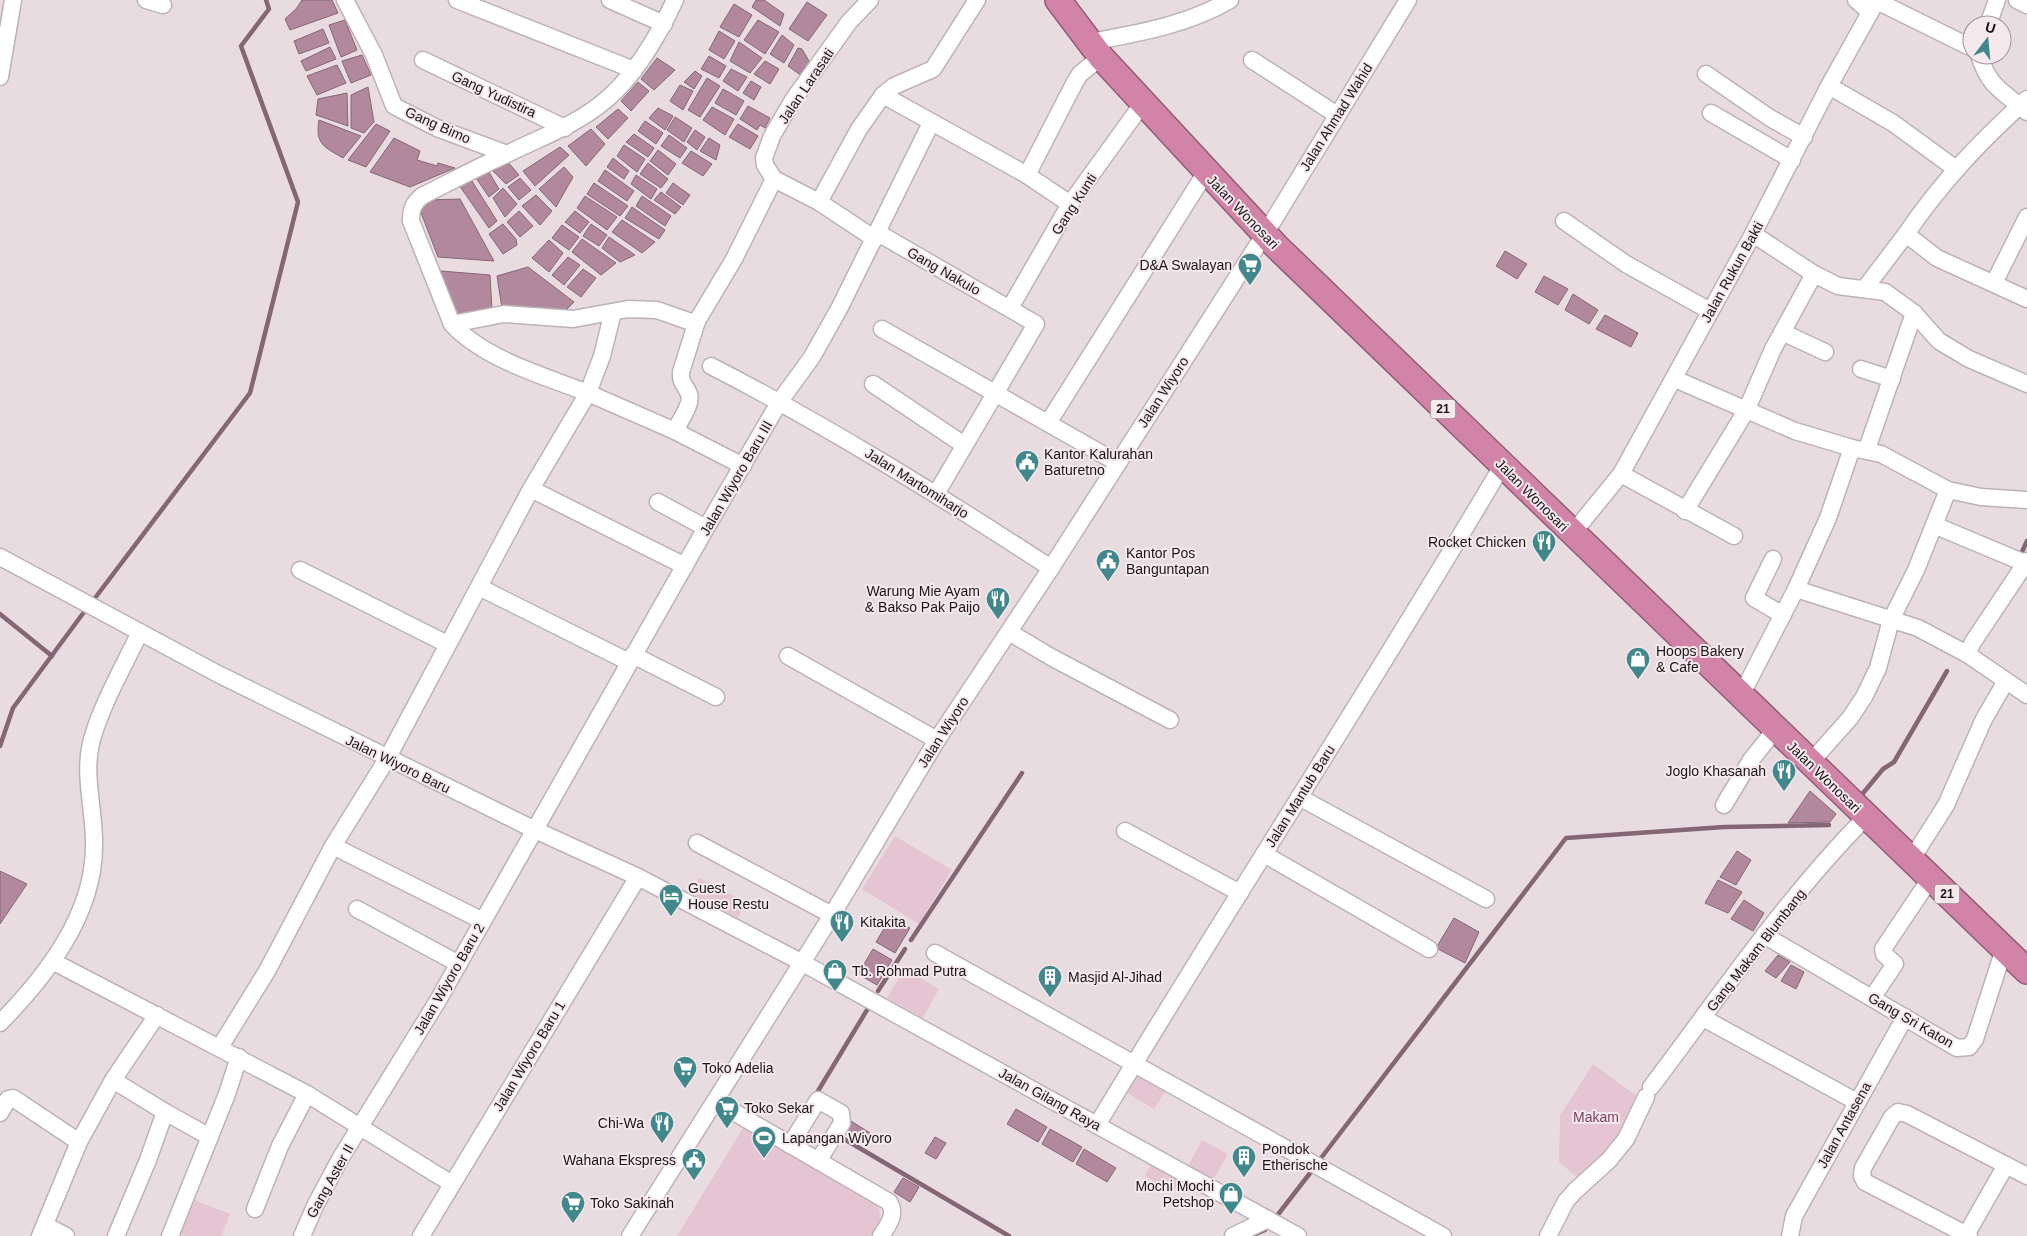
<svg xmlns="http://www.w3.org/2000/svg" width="2027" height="1236" viewBox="0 0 2027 1236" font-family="Arial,sans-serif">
<rect width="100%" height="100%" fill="#e8dce1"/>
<!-- green -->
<g fill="#e6c5d3">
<polygon points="895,836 952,870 919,924 862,889"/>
<polygon points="699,878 746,902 738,918 691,894"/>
<polygon points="904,969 939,989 923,1018 887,998"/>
<path d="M1593,1064L1641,1099C1625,1128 1608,1161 1577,1177L1559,1162L1560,1116Z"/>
<polygon points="1135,1072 1166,1090 1154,1109 1124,1091"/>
<path d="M745,1125L872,1199C884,1212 882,1221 873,1236H677Z"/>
<polygon points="1202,1140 1228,1154 1212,1182 1187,1168"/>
<polygon points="1154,1158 1183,1175 1173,1192 1145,1176"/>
<polygon points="192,1199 230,1214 221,1236 184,1236 178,1234"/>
</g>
<!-- water -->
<g fill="#b2899c" stroke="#846674">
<polygon points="302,0 332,0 338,13 290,30 285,19 296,9"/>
<polygon points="756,0 764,0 784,14 780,26 752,7"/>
<polygon points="807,2 827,15 808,41 789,29"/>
<polygon points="734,4 752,15 739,37 720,27"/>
<polygon points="345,20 357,50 341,57 329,25"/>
<polygon points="758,20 779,32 765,54 744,40"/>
<polygon points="323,29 329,43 299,54 294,41"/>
<polygon points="719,31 735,41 724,59 709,50"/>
<polygon points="782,35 794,45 784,63 770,54"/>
<polygon points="739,42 762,58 750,73 730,61"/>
<polygon points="330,47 336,59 306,71 301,61"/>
<polygon points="798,48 802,49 812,66 802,76 788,66"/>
<polygon points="362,55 371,75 351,83 342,61"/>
<polygon points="709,56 726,66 719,78 701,69"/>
<polygon points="657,58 675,70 654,90 641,79"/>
<polygon points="765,61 779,69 770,84 754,74"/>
<polygon points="337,65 346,83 317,95 307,76"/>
<polygon points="731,69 747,77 738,91 723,81"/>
<polygon points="695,71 702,76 694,89 684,82"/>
<polygon points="707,78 720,86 700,117 688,110"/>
<polygon points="751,81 761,87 754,100 743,93"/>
<polygon points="638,82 649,91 631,111 621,101"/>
<polygon points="680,85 693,91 683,110 670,101"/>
<polygon points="368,87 374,122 364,133 351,128 351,95"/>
<polygon points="723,89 744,101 736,115 715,103"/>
<polygon points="347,93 348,126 316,115 318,99"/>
<polygon points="748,106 770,118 765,128 760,125 757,130 740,119"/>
<polygon points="712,107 734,119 725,135 703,120"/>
<polygon points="658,108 673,116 665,130 649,118"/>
<polygon points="618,109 628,118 608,139 596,127"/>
<polygon points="675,117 692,128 684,142 667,130"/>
<path d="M319,120L361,136L343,158C324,147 315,144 319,120Z"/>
<polygon points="645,121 663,133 656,144 638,131"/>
<polygon points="376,124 390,131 366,167 348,160"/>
<polygon points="738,124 758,136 750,149 729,137"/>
<polygon points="591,129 605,144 586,166 568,146"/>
<polygon points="695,130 705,137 697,150 687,142"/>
<polygon points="634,134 654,148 648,157 626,142"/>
<polygon points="669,135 687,148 680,158 661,146"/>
<polygon points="394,138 420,151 417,160 437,166 438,163 455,168 410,187 370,172"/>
<polygon points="709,138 720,145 716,160 700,151"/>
<polygon points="624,145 645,159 637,172 617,156"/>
<polygon points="560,147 569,155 535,186 523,171"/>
<polygon points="658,150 676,164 668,175 650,161"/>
<polygon points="691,151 712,164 703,176 682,163"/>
<polygon points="613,158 629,171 624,179 607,167"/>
<polygon points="506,160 519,175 506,184 493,171"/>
<polygon points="648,163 668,179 661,188 640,174"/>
<polygon points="564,167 573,177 556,207 539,189"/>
<polygon points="487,169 499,189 489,197 474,175"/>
<polygon points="605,170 634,191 627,201 598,181"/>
<polygon points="636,175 657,189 651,199 631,184"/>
<polygon points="470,178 497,221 489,228 459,185"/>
<polygon points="520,178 531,190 519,200 508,187"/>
<polygon points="594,183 628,206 620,216 587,194"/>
<polygon points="673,183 690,195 683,205 666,193"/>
<polygon points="503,188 517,204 505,217 493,198"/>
<polygon points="661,192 681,207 675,214 654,200"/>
<polygon points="536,195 552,211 540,225 522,206"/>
<polygon points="585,196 617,217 607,230 577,208"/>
<polygon points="642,196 671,216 665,226 636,206"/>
<polygon points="460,199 494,261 438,257 420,210 428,200"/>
<polygon points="632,207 665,230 659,239 625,218"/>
<polygon points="519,211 533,226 520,237 507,222"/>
<polygon points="575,211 589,222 580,233 565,222"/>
<polygon points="622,220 655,242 642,253 612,232"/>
<polygon points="503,224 516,239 517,245 503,254 489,234"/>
<polygon points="591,224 607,235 599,246 583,236"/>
<polygon points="562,225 579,237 569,250 552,238"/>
<polygon points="609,237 635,255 620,262 602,248"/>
<polygon points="582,239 616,263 601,275 572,252"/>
<polygon points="549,240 563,253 549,272 532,258"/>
<polygon points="1505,251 1527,264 1517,279 1496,266"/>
<polygon points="568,257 580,265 564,285 552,275"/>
<polygon points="528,267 574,302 563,313 502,308 497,276"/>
<polygon points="583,269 596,278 581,297 567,287"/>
<polygon points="441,271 490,275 492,310 455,316"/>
<polygon points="1544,276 1568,289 1558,305 1535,292"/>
<polygon points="1573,294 1598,310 1589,324 1565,310"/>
<polygon points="1605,315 1638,333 1631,347 1596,329"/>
<polygon points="1810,791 1836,814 1830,822 1788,823"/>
<polygon points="1737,851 1751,860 1736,885 1720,877"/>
<polygon points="0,871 27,884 0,924"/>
<polygon points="1718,880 1742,892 1728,913 1705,903"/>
<polygon points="1744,900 1764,913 1753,931 1731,919"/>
<polygon points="891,917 910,928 895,953 876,942"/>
<polygon points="1454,918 1479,932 1465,963 1436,948"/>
<polygon points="873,949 892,960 877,985 858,974"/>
<polygon points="1778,955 1790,962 1776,978 1765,971"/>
<polygon points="1791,965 1804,972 1796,989 1781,981"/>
<polygon points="1016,1109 1047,1127 1038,1142 1007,1124"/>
<polygon points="851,1121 870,1133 863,1143 844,1132"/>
<polygon points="1050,1129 1082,1147 1073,1162 1042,1144"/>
<polygon points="935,1137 946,1143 936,1159 925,1153"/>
<polygon points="1084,1149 1116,1168 1107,1182 1076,1164"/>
<polygon points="903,1178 919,1187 910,1202 894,1192"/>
</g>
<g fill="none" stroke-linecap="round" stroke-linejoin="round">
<!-- stream -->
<g stroke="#846674" stroke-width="4.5">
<polyline points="2021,554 2027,541"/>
<polyline points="92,602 250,393 298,202 241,46 269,9 266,0"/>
<polyline points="0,614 52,656"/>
<polyline points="0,746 13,708 87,608"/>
<polyline points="1859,798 1883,769 1894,762 1947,671"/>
<polyline points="911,940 1022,773"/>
<polyline points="878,991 905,949"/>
<polyline points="815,1096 870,1005"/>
<polyline points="839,1136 1009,1236"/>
<polyline points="1318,1162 1566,838 1724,827 1829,825"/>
<polyline points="1276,1217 1314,1168"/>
<polyline points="1253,1235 1265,1230"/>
</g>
<defs>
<g id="minor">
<polyline points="146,0 163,5"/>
<polyline points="345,0 374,55 394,106 437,128 507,154"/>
<polyline points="457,0 634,70"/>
<polyline points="610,0 664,24"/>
<polyline points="870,0 849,22 793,100 772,136 764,158 765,165 774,179 819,202 875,239"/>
<polyline points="1856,0 1870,12"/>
<polyline points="2017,0 2027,5"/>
<polyline points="1877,1 1972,48"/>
<polyline points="1988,25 1997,0"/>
<path d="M1090,42C1139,33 1187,25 1230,0"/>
<path d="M1979,55C1990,89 2002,90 2027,112"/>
<polyline points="423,60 565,128"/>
<polyline points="1252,60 1337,115"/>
<polyline points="1706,74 1770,118 1804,137"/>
<polyline points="0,77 13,0"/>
<polyline points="1829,86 1893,123 1956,169"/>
<polyline points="883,95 1027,175 1070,204"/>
<polyline points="1711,113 1792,160"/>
<polyline points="1027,175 1075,82 1080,74 1101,57"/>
<polyline points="819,202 859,129 883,95 894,86 933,69 977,0"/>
<polyline points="1564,221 1626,264 1710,311"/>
<polyline points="878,233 1036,324 936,494"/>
<polyline points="1753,234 1814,274 1838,286 1885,292 1914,313 1939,341 1969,359 2027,384"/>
<path d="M1906,234C1943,180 1979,143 2027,99"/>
<polyline points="1994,283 2027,217"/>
<polyline points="1865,288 1906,234 1937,258 2027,299"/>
<polyline points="1010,308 1070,204 1143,103"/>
<path d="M613,312L602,356L588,393C544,376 484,359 452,324L411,221C411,210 413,203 422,196C450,182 478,167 507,154C541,137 577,125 607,99C637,73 658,36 675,0"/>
<polyline points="452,324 504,314 573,319 628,309 657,310 691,322 697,321 734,259 774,179"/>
<polyline points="882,329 1118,463"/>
<polyline points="1782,332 1825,352"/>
<path d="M711,366C828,426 940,496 1051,568"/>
<polyline points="1861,369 1892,379"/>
<polyline points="1675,379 1795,431 1852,448"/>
<polyline points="873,384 964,445"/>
<polyline points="1048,423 1206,172"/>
<path d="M675,431C679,422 693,403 689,394C685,384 680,383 681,372L697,321"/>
<polyline points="1867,449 1914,313"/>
<polyline points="1621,474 1734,536"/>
<polyline points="531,489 685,566"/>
<polyline points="658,502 706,528"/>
<polyline points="1685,511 1746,411 1773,349 1814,274"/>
<polyline points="1934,525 2027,564"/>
<polyline points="1572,534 1621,474 1753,234 1829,86 1877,0"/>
<polyline points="0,557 218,674 533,829 638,877 801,962 1298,1236"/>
<polyline points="1773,559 1754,598 1783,615"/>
<polyline points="300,570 447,644"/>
<polyline points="479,587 629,662"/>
<polyline points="1796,589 1918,628 1967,654 2027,695"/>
<polyline points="1009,632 1051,657 1170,720"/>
<polyline points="1967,654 1973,642 2027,561"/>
<polyline points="633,655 716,697"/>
<polyline points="788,656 937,740"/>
<polyline points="1739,695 1747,684 1796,589 1828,518 1852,448 1881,454 1948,490 1981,497 2027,500"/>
<polyline points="1810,763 1850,718 1864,697 1878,668 1891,620 1916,570 1948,490"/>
<polyline points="1299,797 1486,899"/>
<polyline points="1724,805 1751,760 1775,730"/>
<polyline points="1125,831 1240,893"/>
<polyline points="697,843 832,915"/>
<polyline points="333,846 483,921"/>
<polyline points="1264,854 1429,949"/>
<polyline points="1911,860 1946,805 1984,719 2006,681"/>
<polyline points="357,909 459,964"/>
<polyline points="1764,935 1957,1048 1969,1047 1975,1039 2004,949"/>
<polyline points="935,953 1443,1236"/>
<polyline points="54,962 307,1094 452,1184"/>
<polyline points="1872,998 1895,964 1884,954 1883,949 1930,879"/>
<polyline points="1703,1018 1857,1102"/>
<path d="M0,1023C46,976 94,915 94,846C95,813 83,776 91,743C101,705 123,668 140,632"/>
<polyline points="220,1047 267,971 333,846 387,759 531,489 588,393 675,431 743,466"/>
<polyline points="113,1080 165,1112"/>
<path d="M1651,1087C1720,996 1785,899 1866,817"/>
<path d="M715,1101L889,1202C897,1215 888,1225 881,1236"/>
<polyline points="0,1113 8,1099 13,1098 79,1142"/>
<path d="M1097,1125C1230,904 1371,688 1502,466"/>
<polyline points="790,1145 818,1100 841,1113 842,1123 818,1161"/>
<polyline points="255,1209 280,1146 307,1094"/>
<polyline points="45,1225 66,1236"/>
<polyline points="1966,1235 2006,1165"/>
<polyline points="40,1236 79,1142 113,1080 157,1015"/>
<polyline points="116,1236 148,1160 165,1112 210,1137"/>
<polyline points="170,1236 227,1094 239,1057"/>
<polyline points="302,1236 316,1204 340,1159 437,1002 706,528 780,401 812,357 840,307 931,123"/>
<polyline points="421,1236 638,877"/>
<polyline points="630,1236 832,915 937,740 1051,568 1273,221 1408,0"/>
<polyline points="1233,1236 1268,1219"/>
<polyline points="1548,1236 1566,1201 1575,1191 1609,1160 1626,1139 1646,1097"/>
<polyline points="1790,1236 1794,1216 1905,1017"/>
<polyline points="1969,1236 1865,1182 1862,1176 1863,1168 1892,1117 1898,1112 1907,1114 2027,1176"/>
</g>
<polyline id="highway" points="1058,0 1101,57 1276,246 2027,971"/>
</defs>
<!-- minor casing -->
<use href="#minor" stroke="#bdb2b7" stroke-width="19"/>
<!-- highway casing -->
<use href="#highway" stroke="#915d76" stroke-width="28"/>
<!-- minor -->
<use href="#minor" stroke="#fff" stroke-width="16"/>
<!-- highway -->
<use href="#highway" stroke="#d183a8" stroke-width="25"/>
</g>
<!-- icons -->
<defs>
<symbol id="supermarket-pin" viewBox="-11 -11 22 30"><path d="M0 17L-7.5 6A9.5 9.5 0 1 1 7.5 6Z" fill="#40888c" stroke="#f5e9ee"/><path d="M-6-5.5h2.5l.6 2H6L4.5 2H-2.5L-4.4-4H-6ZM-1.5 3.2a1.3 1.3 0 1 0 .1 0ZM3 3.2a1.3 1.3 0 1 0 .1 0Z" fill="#fff"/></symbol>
<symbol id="civic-pin" viewBox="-11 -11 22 30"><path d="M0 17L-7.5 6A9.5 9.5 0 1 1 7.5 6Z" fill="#40888c" stroke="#f5e9ee"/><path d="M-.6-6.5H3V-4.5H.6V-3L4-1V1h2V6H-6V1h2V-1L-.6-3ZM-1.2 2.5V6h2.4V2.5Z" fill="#fff"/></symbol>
<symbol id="restaurant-pin" viewBox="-11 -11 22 30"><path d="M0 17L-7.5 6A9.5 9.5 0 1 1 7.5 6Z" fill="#40888c" stroke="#f5e9ee"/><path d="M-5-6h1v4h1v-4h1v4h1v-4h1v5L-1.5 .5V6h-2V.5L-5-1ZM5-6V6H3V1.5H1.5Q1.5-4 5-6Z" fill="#fff"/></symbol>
<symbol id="shop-pin" viewBox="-11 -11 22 30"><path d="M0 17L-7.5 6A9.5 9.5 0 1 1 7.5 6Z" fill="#40888c" stroke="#f5e9ee"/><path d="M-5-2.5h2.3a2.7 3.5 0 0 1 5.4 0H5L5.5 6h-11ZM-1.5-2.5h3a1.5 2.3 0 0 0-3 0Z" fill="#fff"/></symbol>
<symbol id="hotel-pin" viewBox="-11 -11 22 30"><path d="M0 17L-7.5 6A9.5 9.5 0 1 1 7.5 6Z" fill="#40888c" stroke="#f5e9ee"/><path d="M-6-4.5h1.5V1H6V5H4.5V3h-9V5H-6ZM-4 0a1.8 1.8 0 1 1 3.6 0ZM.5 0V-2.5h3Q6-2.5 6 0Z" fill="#fff"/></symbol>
<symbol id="building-pin" viewBox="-11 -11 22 30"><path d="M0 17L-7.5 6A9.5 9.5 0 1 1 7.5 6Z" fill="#40888c" stroke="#f5e9ee"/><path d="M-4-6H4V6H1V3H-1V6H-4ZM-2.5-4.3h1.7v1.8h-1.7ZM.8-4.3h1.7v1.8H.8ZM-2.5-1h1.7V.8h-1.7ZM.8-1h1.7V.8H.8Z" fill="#fff"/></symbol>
<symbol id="stadium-pin" viewBox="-11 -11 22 30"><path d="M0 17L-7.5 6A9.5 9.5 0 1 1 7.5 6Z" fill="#40888c" stroke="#f5e9ee"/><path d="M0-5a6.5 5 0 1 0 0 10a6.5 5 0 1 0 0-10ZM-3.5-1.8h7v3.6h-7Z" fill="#fff"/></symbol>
</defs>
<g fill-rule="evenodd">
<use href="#supermarket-pin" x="1236" y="251" width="28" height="38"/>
<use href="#civic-pin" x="1013" y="448" width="28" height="38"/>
<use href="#restaurant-pin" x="1530" y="528" width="28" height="38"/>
<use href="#civic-pin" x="1094" y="547" width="28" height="38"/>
<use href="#restaurant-pin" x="984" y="585" width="28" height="38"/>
<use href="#shop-pin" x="1624" y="645" width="28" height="38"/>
<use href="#restaurant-pin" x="1770" y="757" width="28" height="38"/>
<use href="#hotel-pin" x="657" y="882" width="28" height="38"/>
<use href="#restaurant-pin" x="828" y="908" width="28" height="38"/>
<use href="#shop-pin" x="821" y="957" width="28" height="38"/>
<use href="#building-pin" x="1036" y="963" width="28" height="38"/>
<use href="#supermarket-pin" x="671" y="1054" width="28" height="38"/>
<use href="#supermarket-pin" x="713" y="1094" width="28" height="38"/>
<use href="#restaurant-pin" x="648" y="1109" width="28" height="38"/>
<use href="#stadium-pin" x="750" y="1124" width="28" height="38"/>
<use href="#building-pin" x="1230" y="1143" width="28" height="38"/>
<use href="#civic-pin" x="680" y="1146" width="28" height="38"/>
<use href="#shop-pin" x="1217" y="1180" width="28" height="38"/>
<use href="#supermarket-pin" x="559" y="1189" width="28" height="38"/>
</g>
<g text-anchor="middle" stroke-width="4" stroke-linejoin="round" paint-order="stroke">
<!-- shield labels -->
<g fill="#f5e9ee" stroke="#5c5558" stroke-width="1">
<rect x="1430.5" y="399.5" width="25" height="19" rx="4"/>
<rect x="1934.5" y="884.5" width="25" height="19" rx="4"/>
</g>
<g font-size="12" font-weight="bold" fill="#1a1618">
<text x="1443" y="413">21</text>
<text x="1947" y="898">21</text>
</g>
<!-- street labels -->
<g font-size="14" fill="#1a1618" stroke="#f5e9ee">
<text transform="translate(806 86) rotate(-56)" y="5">Jalan Larasati</text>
<text transform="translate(494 94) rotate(25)" y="5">Gang Yudistira</text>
<text transform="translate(1336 117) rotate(-58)" y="5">Jalan Ahmad Wahid</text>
<text transform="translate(438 125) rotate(24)" y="5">Gang Bimo</text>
<text transform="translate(1074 204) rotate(-57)" y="5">Gang Kunti</text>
<text transform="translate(1243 212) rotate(46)" y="5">Jalan Wonosari</text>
<text transform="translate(944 271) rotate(30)" y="5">Gang Nakulo</text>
<text transform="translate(1732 272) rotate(-61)" y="5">Jalan Rukun Bakti</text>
<text transform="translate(1163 392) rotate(-57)" y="5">Jalan Wiyoro</text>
<text transform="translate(736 478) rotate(-60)" y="5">Jalan Wiyoro Baru III</text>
<text transform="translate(917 483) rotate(32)" y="5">Jalan Martomiharjo</text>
<text transform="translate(1532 495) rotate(45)" y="5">Jalan Wonosari</text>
<text transform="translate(943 732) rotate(-57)" y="5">Jalan Wiyoro</text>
<text transform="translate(398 764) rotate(26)" y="5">Jalan Wiyoro Baru</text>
<text transform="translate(1824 777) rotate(44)" y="5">Jalan Wonosari</text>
<text transform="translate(1300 796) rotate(-58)" y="5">Jalan Mantub Baru</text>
<text transform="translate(1756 950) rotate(-52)" y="5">Gang Makam Blumbang</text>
<text transform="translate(449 979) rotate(-60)" y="5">Jalan Wiyoro Baru 2</text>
<text transform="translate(1911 1020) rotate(30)" y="5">Gang Sri Katon</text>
<text transform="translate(529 1056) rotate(-59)" y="5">Jalan Wiyoro Baru 1</text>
<text transform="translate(1050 1099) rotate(29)" y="5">Jalan Gilang Raya</text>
<text transform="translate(1844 1125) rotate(-61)" y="5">Jalan Antasena</text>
<text transform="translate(330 1181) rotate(-61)" y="5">Gang Aster II</text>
</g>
<!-- poi labels -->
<g font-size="14" fill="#1a1618" stroke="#f5e9ee" text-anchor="start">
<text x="1232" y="270" text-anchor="end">D&amp;A Swalayan</text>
<text x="1044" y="459">Kantor Kalurahan<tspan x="1044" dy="16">Baturetno</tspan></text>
<text x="1526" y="547" text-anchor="end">Rocket Chicken</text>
<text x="1126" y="558">Kantor Pos<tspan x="1126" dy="16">Banguntapan</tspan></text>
<text x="980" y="596" text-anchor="end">Warung Mie Ayam<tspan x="980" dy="16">&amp; Bakso Pak Paijo</tspan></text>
<text x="1656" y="656">Hoops Bakery<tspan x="1656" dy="16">&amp; Cafe</tspan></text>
<text x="1766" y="776" text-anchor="end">Joglo Khasanah</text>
<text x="688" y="893">Guest<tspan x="688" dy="16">House Restu</tspan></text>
<text x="860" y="927">Kitakita</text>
<text x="852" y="976">Tb. Rohmad Putra</text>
<text x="1068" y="982">Masjid Al-Jihad</text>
<text x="702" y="1073">Toko Adelia</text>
<text x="744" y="1113">Toko Sekar</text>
<text x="644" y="1128" text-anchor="end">Chi-Wa</text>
<text x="782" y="1143">Lapangan Wiyoro</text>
<text x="1262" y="1154">Pondok<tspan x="1262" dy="16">Etherische</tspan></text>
<text x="676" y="1165" text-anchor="end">Wahana Ekspress</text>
<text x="1214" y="1191" text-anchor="end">Mochi Mochi<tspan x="1214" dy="16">Petshop</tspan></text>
<text x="590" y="1208">Toko Sakinah</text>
</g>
<!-- park labels -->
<g font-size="14" fill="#79415d" stroke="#f5e9ee">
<text x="1596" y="1122">Makam</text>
</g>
</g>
<!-- north arrow -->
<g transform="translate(1987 40) rotate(16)"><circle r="24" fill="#f5e9ee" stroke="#9d9598"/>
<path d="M0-4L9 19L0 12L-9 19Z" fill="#40888c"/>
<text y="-8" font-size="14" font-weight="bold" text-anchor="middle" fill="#1a1618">U</text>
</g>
</svg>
